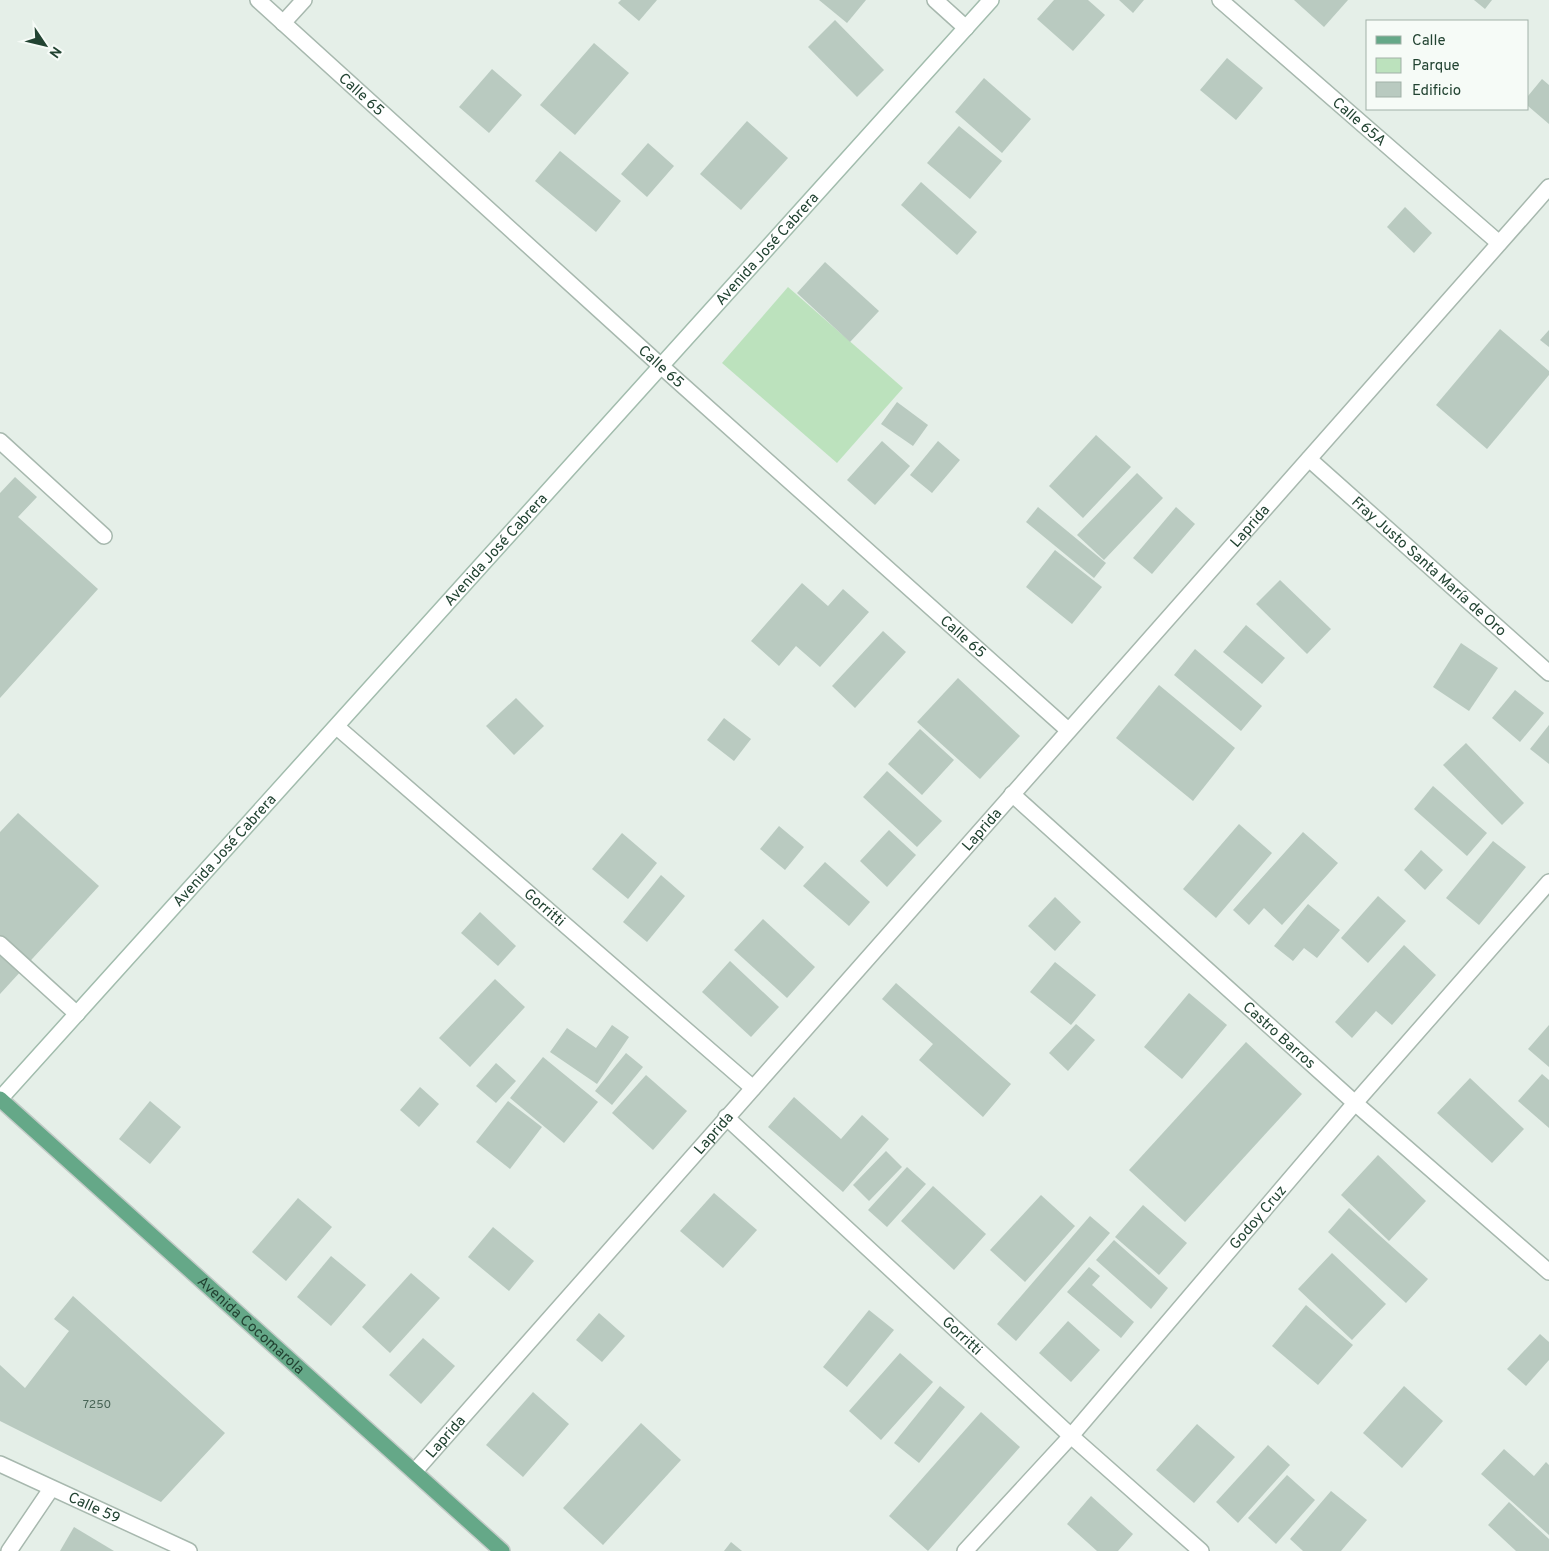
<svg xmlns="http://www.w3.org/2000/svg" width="1549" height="1551" viewBox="0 0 1549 1551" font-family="Overpass,sans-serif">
<rect width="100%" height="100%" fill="#e5efe8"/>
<!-- green -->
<polygon fill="#bce2bd" points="788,287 903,388 837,463 722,363"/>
<!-- building -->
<g fill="#b9cac0">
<polygon points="621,0 657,0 639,21 618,3"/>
<polygon points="819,0 866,0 847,23"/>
<polygon points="1054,0 1088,0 1105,15 1073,51 1037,19"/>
<polygon points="1119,0 1144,0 1133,13"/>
<polygon points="1294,0 1348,0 1324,27"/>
<polygon points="1474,0 1492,0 1485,9"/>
<polygon points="835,20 884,70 857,97 808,47"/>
<polygon points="594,43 629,73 575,135 540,105"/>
<polygon points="1227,58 1263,88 1236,120 1200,90"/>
<polygon points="492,69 522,95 489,133 459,107"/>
<polygon points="984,78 1031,119 1002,153 955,112"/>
<polygon points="1542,79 1549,85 1549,124 1528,106 1528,96"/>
<polygon points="747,121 788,158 741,210 700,174"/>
<polygon points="959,126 1002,161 970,199 927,163"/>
<polygon points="648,143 674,166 647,197 621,174"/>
<polygon points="560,151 621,201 596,232 535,181"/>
<polygon points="921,182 977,232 957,255 901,205"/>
<polygon points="1405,207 1432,233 1414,253 1387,227"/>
<polygon points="825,262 879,311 850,342 797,293"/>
<polygon points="1500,329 1549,371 1549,375 1487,449 1436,405"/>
<polygon points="1549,330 1549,347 1540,340"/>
<polygon points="897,402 928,425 913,446 881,424"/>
<polygon points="1096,435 1131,467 1083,518 1049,486"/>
<polygon points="882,441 910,466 875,505 847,480"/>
<polygon points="938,441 960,460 932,493 910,475"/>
<polygon points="1137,473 1163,498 1104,560 1077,535"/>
<polygon points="15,477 37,497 18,517 98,589 0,698 0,493"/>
<polygon points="1038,507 1106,563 1094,578 1026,522"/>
<polygon points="1176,507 1195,524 1152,574 1133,558"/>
<polygon points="1055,550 1102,587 1072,624 1026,587"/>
<polygon points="1280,580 1331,629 1307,654 1256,604"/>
<polygon points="802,583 828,606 843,589 869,612 820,667 796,646 779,666 751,641"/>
<polygon points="1246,625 1285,658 1262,684 1223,652"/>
<polygon points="883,631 906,652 855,708 832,686"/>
<polygon points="1461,643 1498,668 1469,711 1433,687"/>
<polygon points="1195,649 1262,706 1241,731 1174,675"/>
<polygon points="958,678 1020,736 980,779 917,722"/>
<polygon points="1159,685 1235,748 1193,801 1116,738"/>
<polygon points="1515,690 1544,713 1520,742 1492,718"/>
<polygon points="516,698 544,726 514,755 486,726"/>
<polygon points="724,718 751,739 734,761 707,740"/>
<polygon points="1549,725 1549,764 1530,749"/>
<polygon points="920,729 954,760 922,795 888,764"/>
<polygon points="1466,743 1524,803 1502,825 1443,765"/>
<polygon points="887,771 942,821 917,847 863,797"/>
<polygon points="1433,786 1487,833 1467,856 1414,809"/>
<polygon points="18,813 99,886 0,994 0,832"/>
<polygon points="1239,824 1272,853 1216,918 1183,889"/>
<polygon points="779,826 804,847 785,870 760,849"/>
<polygon points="889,830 916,855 887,887 860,861"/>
<polygon points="1303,832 1338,863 1282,925 1264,908 1249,925 1233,910"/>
<polygon points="622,833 657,863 628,899 592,869"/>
<polygon points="1493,841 1526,867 1479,925 1446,898"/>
<polygon points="1421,850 1443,870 1425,890 1404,870"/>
<polygon points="825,862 870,902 849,926 803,886"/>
<polygon points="661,875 685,896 647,942 623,922"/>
<polygon points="1378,896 1406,921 1368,963 1341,938"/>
<polygon points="1055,897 1081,922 1055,951 1028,926"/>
<polygon points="1308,904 1340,930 1317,958 1304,948 1293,961 1274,946"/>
<polygon points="480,912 516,946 498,966 461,933"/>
<polygon points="763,919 815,967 787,998 734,950"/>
<polygon points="1404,945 1436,975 1392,1025 1376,1011 1352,1038 1335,1022"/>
<polygon points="730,961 779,1007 751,1037 702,992"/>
<polygon points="1055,962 1096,995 1071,1025 1030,992"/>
<polygon points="495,979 525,1007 470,1067 439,1038"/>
<polygon points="896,983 1011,1084 983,1117 919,1060 933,1044 882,999"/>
<polygon points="1189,993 1227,1025 1182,1079 1144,1047"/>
<polygon points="1076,1024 1095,1040 1068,1071 1049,1053"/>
<polygon points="612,1025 629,1037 597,1084 550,1052 567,1028 596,1048"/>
<polygon points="1549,1025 1549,1067 1528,1049"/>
<polygon points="1246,1042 1302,1094 1185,1222 1129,1170"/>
<polygon points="626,1053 643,1067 612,1105 595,1091"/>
<polygon points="543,1057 598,1102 564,1143 510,1098"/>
<polygon points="496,1063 516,1081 496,1103 476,1086"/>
<polygon points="1542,1074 1549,1080 1549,1128 1518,1101"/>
<polygon points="646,1075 687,1111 653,1150 612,1113"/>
<polygon points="1470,1078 1524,1129 1492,1163 1437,1113"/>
<polygon points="420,1087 439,1104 419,1127 400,1110"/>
<polygon points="794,1097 841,1139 862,1115 889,1139 843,1192 768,1127"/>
<polygon points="150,1101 181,1127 150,1164 119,1139"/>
<polygon points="508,1101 542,1127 510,1169 476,1142"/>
<polygon points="886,1151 902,1167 869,1201 853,1185"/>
<polygon points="1378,1155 1426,1201 1389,1241 1341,1195"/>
<polygon points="907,1167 926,1184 887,1227 868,1210"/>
<polygon points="933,1186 986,1234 954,1270 901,1221"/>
<polygon points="714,1193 757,1230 723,1268 680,1231"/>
<polygon points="1041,1195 1075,1226 1025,1282 990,1250"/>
<polygon points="298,1198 332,1227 286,1281 252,1252"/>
<polygon points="1143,1205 1187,1243 1159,1275 1115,1237"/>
<polygon points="1349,1208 1428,1279 1406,1303 1328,1232"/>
<polygon points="1090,1216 1110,1233 1016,1341 997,1324"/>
<polygon points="493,1227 534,1261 509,1291 468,1257"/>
<polygon points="1114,1240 1168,1288 1151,1309 1096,1260"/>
<polygon points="1332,1253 1386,1304 1352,1340 1298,1289"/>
<polygon points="331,1256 366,1285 331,1326 297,1297"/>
<polygon points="1089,1267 1100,1276 1092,1285 1134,1322 1121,1338 1067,1292"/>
<polygon points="411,1273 440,1298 390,1353 362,1327"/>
<polygon points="73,1296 225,1433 161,1502 0,1421 0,1365 25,1388 69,1331 54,1319"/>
<polygon points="1306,1305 1353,1345 1318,1385 1272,1346"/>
<polygon points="869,1310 894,1330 847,1387 823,1367"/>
<polygon points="599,1313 625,1336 602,1362 576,1340"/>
<polygon points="1068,1321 1100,1350 1071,1382 1039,1353"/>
<polygon points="1540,1334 1549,1342 1549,1360 1526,1386 1507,1369"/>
<polygon points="423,1338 455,1366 421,1404 389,1375"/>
<polygon points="900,1353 933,1382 881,1440 849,1411"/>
<polygon points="940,1386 965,1407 919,1463 894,1443"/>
<polygon points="1404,1386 1443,1421 1402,1468 1363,1433"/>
<polygon points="533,1392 569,1424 523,1477 486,1445"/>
<polygon points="981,1412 1020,1447 928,1551 889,1516"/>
<polygon points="641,1423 681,1460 603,1545 563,1508"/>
<polygon points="1197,1424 1235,1457 1194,1503 1156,1470"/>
<polygon points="1268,1445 1290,1465 1238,1523 1216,1502"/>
<polygon points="1504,1449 1534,1476 1546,1462 1549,1465 1549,1535 1481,1474"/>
<polygon points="1287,1475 1315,1500 1276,1544 1248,1518"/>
<polygon points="1331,1491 1367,1520 1341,1551 1303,1551 1290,1539"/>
<polygon points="1091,1496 1133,1534 1118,1551 1097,1551 1067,1524"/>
<polygon points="1509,1502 1549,1539 1549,1551 1516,1551 1488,1525"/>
<polygon points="74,1527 114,1551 60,1551"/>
<polygon points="731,1542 742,1551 724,1551"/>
</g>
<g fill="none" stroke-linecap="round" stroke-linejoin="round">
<defs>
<g id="service">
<polyline points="0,441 104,536"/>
<polyline points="0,944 77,1014"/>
</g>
<g id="minor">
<path id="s1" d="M258,0L661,366L1068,730"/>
<polyline points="935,0 966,28"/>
<path id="s2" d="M1220,0L1499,243"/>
<polyline points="283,23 304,0"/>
<path id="s3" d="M1309,459L1549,673"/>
<path id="s4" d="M337,727L753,1088"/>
<path id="s5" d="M1012,794L1355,1103L1549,1272"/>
<path id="s6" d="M726,1117L1071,1436L1201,1551"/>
<path id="s7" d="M0,1464L189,1551"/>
<path id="s8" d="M415,1471L1549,187"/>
<polyline points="9,1551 51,1489"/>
<path id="s9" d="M965,1551L1071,1436L1355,1103L1549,882"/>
</g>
<g id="secondary">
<path id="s10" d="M0,1099L991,0"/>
</g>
<g id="primary">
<path id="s11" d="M0,1099L502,1551"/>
</g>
</defs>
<!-- service casing -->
<use href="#service" stroke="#a7b8ae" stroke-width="18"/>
<!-- minor casing -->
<use href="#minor" stroke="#a7b8ae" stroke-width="18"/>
<!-- secondary casing -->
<use href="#secondary" stroke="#a2bcad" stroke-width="18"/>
<!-- primary casing -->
<use href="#primary" stroke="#c1cac6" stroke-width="18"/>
<!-- service -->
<use href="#service" stroke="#fff" stroke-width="15"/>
<!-- minor -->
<use href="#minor" stroke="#fff" stroke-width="15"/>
<!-- secondary -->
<use href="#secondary" stroke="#fff" stroke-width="15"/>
<!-- primary -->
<use href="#primary" stroke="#65a888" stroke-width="15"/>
</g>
<g text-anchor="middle" stroke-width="5" stroke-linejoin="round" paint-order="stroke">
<!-- number labels -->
<g font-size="12" fill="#486556">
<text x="97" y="1408">7250</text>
</g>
<!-- street labels -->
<g font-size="15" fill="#224332" stroke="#f6fbf7">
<text dy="5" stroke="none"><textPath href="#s1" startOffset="140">Calle 65</textPath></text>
<text dy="5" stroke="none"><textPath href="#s2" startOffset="185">Calle 65A</textPath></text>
<text dy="5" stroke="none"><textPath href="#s10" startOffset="1145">Avenida José Cabrera</textPath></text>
<text dy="5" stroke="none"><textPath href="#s1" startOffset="545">Calle 65</textPath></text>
<text dy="5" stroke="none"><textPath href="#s8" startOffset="1261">Laprida</textPath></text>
<text dy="5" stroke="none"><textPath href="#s10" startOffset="740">Avenida José Cabrera</textPath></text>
<text dy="5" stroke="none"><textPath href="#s3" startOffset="161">Fray Justo Santa María de Oro</textPath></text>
<text dy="5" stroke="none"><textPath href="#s1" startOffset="950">Calle 65</textPath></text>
<text dy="5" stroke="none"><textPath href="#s8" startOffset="856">Laprida</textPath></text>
<text dy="5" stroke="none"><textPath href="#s10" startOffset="335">Avenida José Cabrera</textPath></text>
<text dy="5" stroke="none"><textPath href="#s4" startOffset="275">Gorritti</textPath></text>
<text dy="5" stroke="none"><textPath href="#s5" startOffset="360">Castro Barros</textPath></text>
<text dy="5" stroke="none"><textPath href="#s8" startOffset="451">Laprida</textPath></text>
<text dy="5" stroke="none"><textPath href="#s9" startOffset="444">Godoy Cruz</textPath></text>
<text dy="5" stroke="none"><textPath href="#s11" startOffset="338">Avenida Cocomarola</textPath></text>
<text dy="5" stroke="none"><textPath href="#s6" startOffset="322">Gorritti</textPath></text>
<text dy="5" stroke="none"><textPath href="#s8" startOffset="46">Laprida</textPath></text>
<text dy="5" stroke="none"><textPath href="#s7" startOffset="104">Calle 59</textPath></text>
</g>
</g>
<!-- legend -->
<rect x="1366" y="20" width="162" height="90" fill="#f6fbf7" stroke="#a1b1a8"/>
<rect x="1376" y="36" width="25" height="8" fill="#65a888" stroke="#a1b1a8"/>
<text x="1412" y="45" font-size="15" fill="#224332">Calle</text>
<rect x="1376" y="58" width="25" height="15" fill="#bce2bd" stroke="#a1b1a8"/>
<text x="1412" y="70" font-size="15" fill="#224332">Parque</text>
<rect x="1376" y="82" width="25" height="15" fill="#b9cac0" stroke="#a1b1a8"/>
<text x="1412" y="95" font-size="15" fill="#224332">Edificio</text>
<!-- north arrow -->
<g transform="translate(45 45) rotate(125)" stroke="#f6fbf7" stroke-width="4" paint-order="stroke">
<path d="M0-4L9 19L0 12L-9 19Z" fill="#224332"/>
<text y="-8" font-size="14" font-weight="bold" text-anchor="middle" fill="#224332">N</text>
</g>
</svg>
